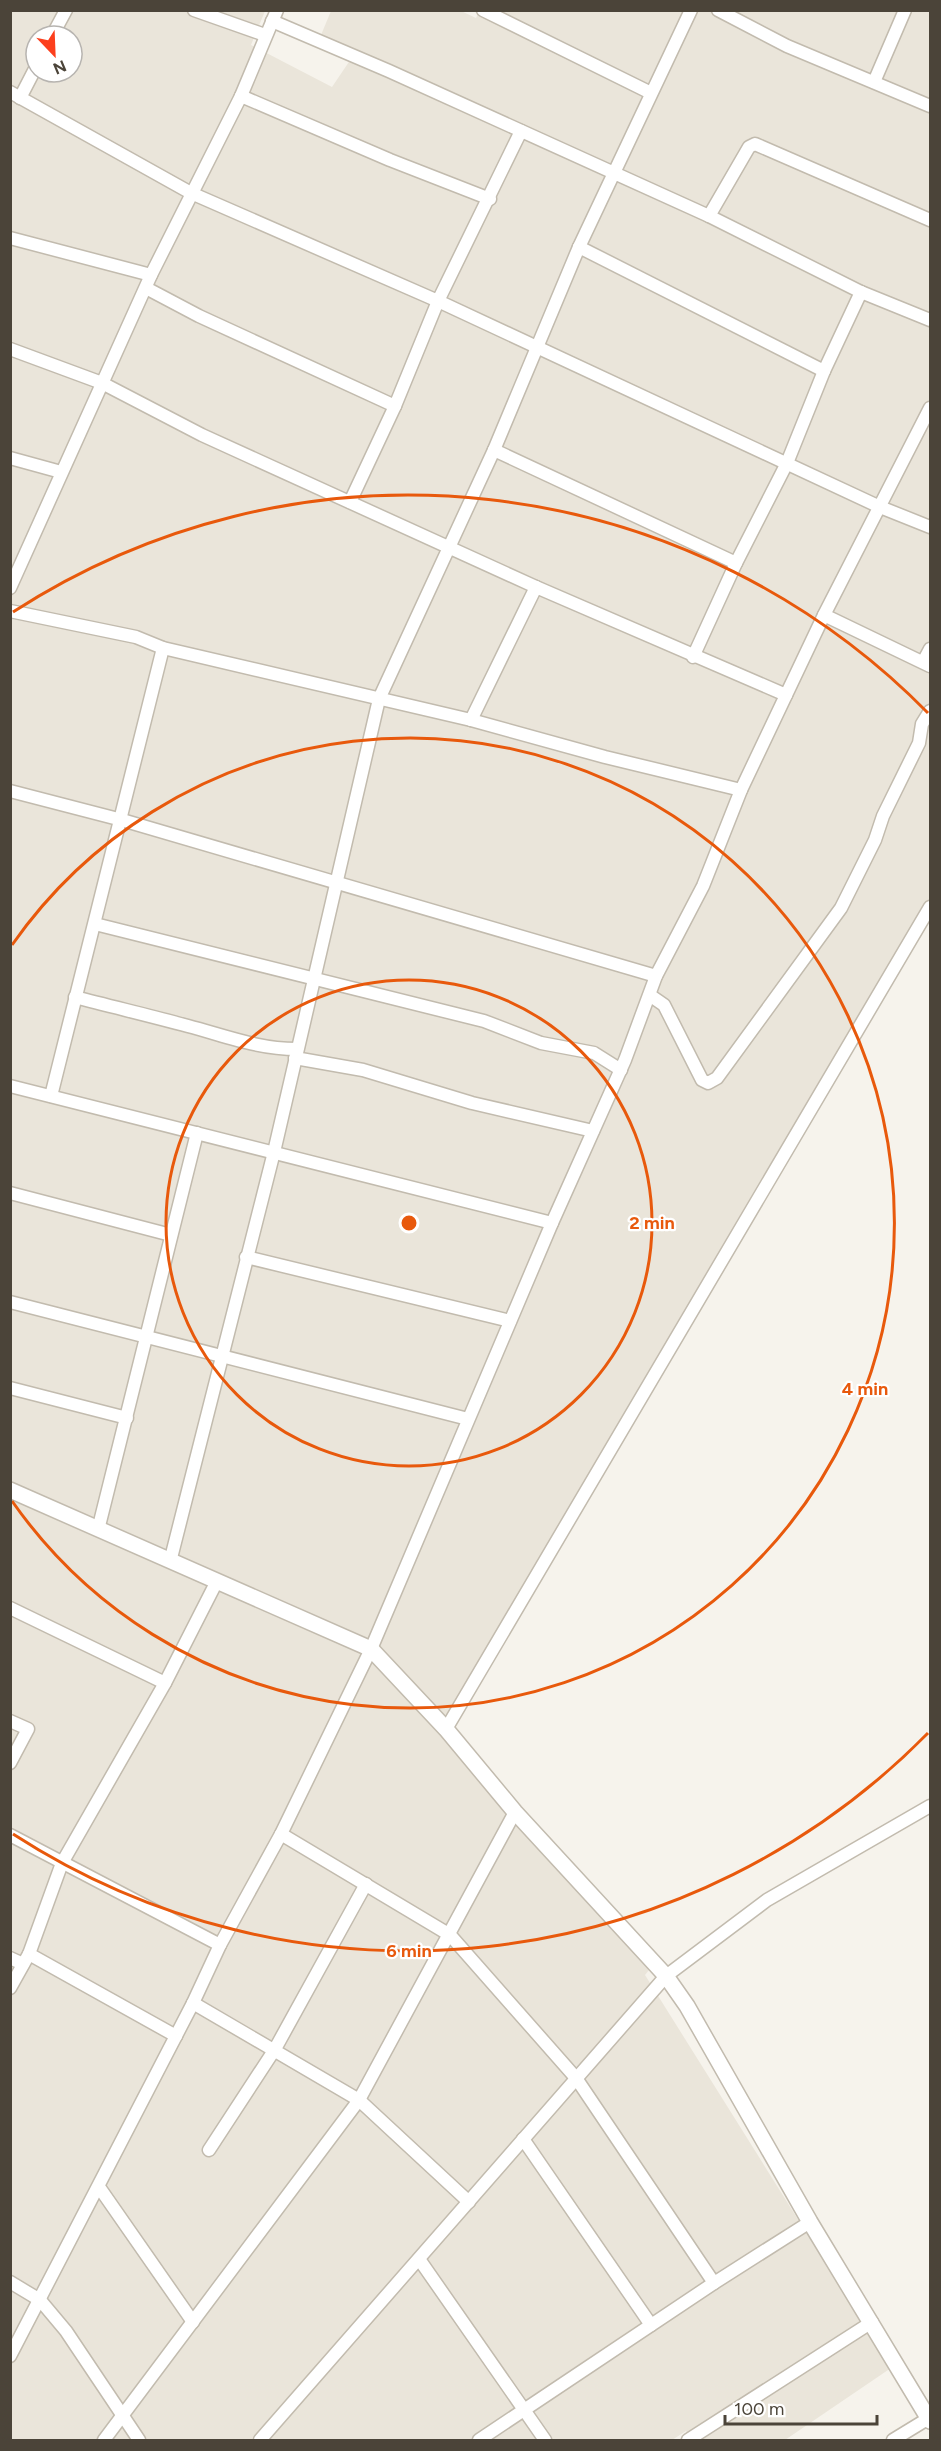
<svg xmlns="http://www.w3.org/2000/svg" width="941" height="2451" viewBox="0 0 941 2451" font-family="Figtree,sans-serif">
<rect width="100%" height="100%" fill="#f6f3ec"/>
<!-- residential -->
<path fill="#eae5da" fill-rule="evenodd" d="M459,10L476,18L480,10L930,11V915L638,1414L449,1726L658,1959L645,1975L891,2368L785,2440H692L686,2431L672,2440H11V11H265L251,45L332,87L357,50L321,35L331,11ZM36,36H72V72H36Z"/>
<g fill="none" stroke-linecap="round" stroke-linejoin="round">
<defs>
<g id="minor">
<polyline points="194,10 265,35"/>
<polyline points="483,10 651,93"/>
<polyline points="718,10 787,46 930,106"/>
<polyline points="272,21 389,71 709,216 861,292 930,320"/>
<polyline points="52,36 66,10"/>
<polyline points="874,82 905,10"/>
<polyline points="10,92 191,193 438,301 880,507 930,527"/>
<polyline points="241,96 390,160 490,199"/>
<polyline points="20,98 36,67"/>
<polyline points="709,216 749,147 755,144 930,220"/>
<polyline points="10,238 151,275"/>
<polyline points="579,247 824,371"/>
<polyline points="146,288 199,316 395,406"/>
<polyline points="10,349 102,383 202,435 536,587 786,695"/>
<polyline points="494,450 736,563"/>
<polyline points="10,458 61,472"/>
<polyline points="350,502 395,406 438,301 521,131"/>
<polyline points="10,588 151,275 241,96 277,10"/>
<polyline points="10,611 136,637 163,648 471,720 605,757 741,790"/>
<polyline points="824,615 930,666"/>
<polyline points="693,657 736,563 787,463 824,371 861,292"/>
<polyline points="923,662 930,649"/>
<polyline points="471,720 536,587"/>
<polyline points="10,791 122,820 656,976"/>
<polyline points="95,924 484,1021 541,1043 594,1053 621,1070"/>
<polyline points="651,996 664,1005 702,1080 708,1083 717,1078 841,908 875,840 883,816 919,743 922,724 930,711"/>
<path d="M75,997C113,1007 151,1016 188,1026C226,1036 258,1049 297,1049"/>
<polyline points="295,1058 363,1070 472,1103 593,1131"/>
<polyline points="10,1086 552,1223"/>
<polyline points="51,1096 163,648"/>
<polyline points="10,1193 171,1235"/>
<polyline points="246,1257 510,1321"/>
<polyline points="10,1302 468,1419"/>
<polyline points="10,1388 127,1418"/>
<polyline points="99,1526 197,1133"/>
<polyline points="171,1558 274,1152 379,699 494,450 579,247 691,10"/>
<polyline points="10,1608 165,1683"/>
<polyline points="10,1721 28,1729 10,1763"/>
<polyline points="446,1729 930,907"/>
<polyline points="281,1834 450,1935 576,2078 714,2283"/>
<polyline points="10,1835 220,1945"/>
<polyline points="29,1954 176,2036"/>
<polyline points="10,1958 23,1964"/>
<polyline points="10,1988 29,1954 62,1863 165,1683 217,1581"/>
<polyline points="193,2003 359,2100 469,2202"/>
<polyline points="523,2139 651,2325"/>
<polyline points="209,2150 275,2049 366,1884"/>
<polyline points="99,2187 193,2322"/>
<polyline points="419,2259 545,2440"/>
<polyline points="10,2282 40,2300 66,2331 139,2440"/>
<polyline points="10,2356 193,2003 220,1945 281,1834 371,1649 552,1223 625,1060 656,976 703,886 741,790 824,615 930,408"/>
<polyline points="104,2440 359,2100 515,1812"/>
<polyline points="260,2440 666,1976 767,1900 930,1806"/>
<polyline points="479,2440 714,2283 810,2222"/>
<polyline points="688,2440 872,2322"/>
<polyline points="893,2440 929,2418"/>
</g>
<polyline id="tertiary" points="10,1490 371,1649 446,1729 515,1812 666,1976 687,2006 810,2222 930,2421"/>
</defs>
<!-- minor casing -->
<use href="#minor" stroke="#c2bbae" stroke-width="15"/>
<!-- tertiary casing -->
<use href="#tertiary" stroke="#c2bbae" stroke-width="18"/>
<!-- minor -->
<use href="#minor" stroke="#fff" stroke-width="12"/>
<!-- tertiary -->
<use href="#tertiary" stroke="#fff" stroke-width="15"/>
</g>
<!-- distance rings -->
<g fill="none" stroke="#e8590c" stroke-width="3">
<circle cx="409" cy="1223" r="243"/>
<path d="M12 945A485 485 0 1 1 12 1501"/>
<path d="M928 1733A728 728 0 0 1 13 1834M13 612A728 728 0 0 1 928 713"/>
</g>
<circle cx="409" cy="1223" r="9" fill="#e8590c" stroke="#fff" stroke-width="3"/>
<g font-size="18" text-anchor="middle" font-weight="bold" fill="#e8590c" stroke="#fff" stroke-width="4.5" stroke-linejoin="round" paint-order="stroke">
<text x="652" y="1229">2 min</text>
<text x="865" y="1395">4 min</text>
<text x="409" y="1957">6 min</text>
</g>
<!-- border -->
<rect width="941" height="2451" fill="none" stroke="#4b4439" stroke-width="24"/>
<!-- north arrow -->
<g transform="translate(54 54) rotate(157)"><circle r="28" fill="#ffffff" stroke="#b7b4b0" stroke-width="1.5"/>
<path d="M0-4.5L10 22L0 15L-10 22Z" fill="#fc3f1d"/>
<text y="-9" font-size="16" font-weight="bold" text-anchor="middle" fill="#4b4439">N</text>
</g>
<!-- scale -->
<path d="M725 2415v9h152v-9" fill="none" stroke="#4b4439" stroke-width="3"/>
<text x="734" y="2415" font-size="18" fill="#4b4439" stroke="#ffffff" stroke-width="4.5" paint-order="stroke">100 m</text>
</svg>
